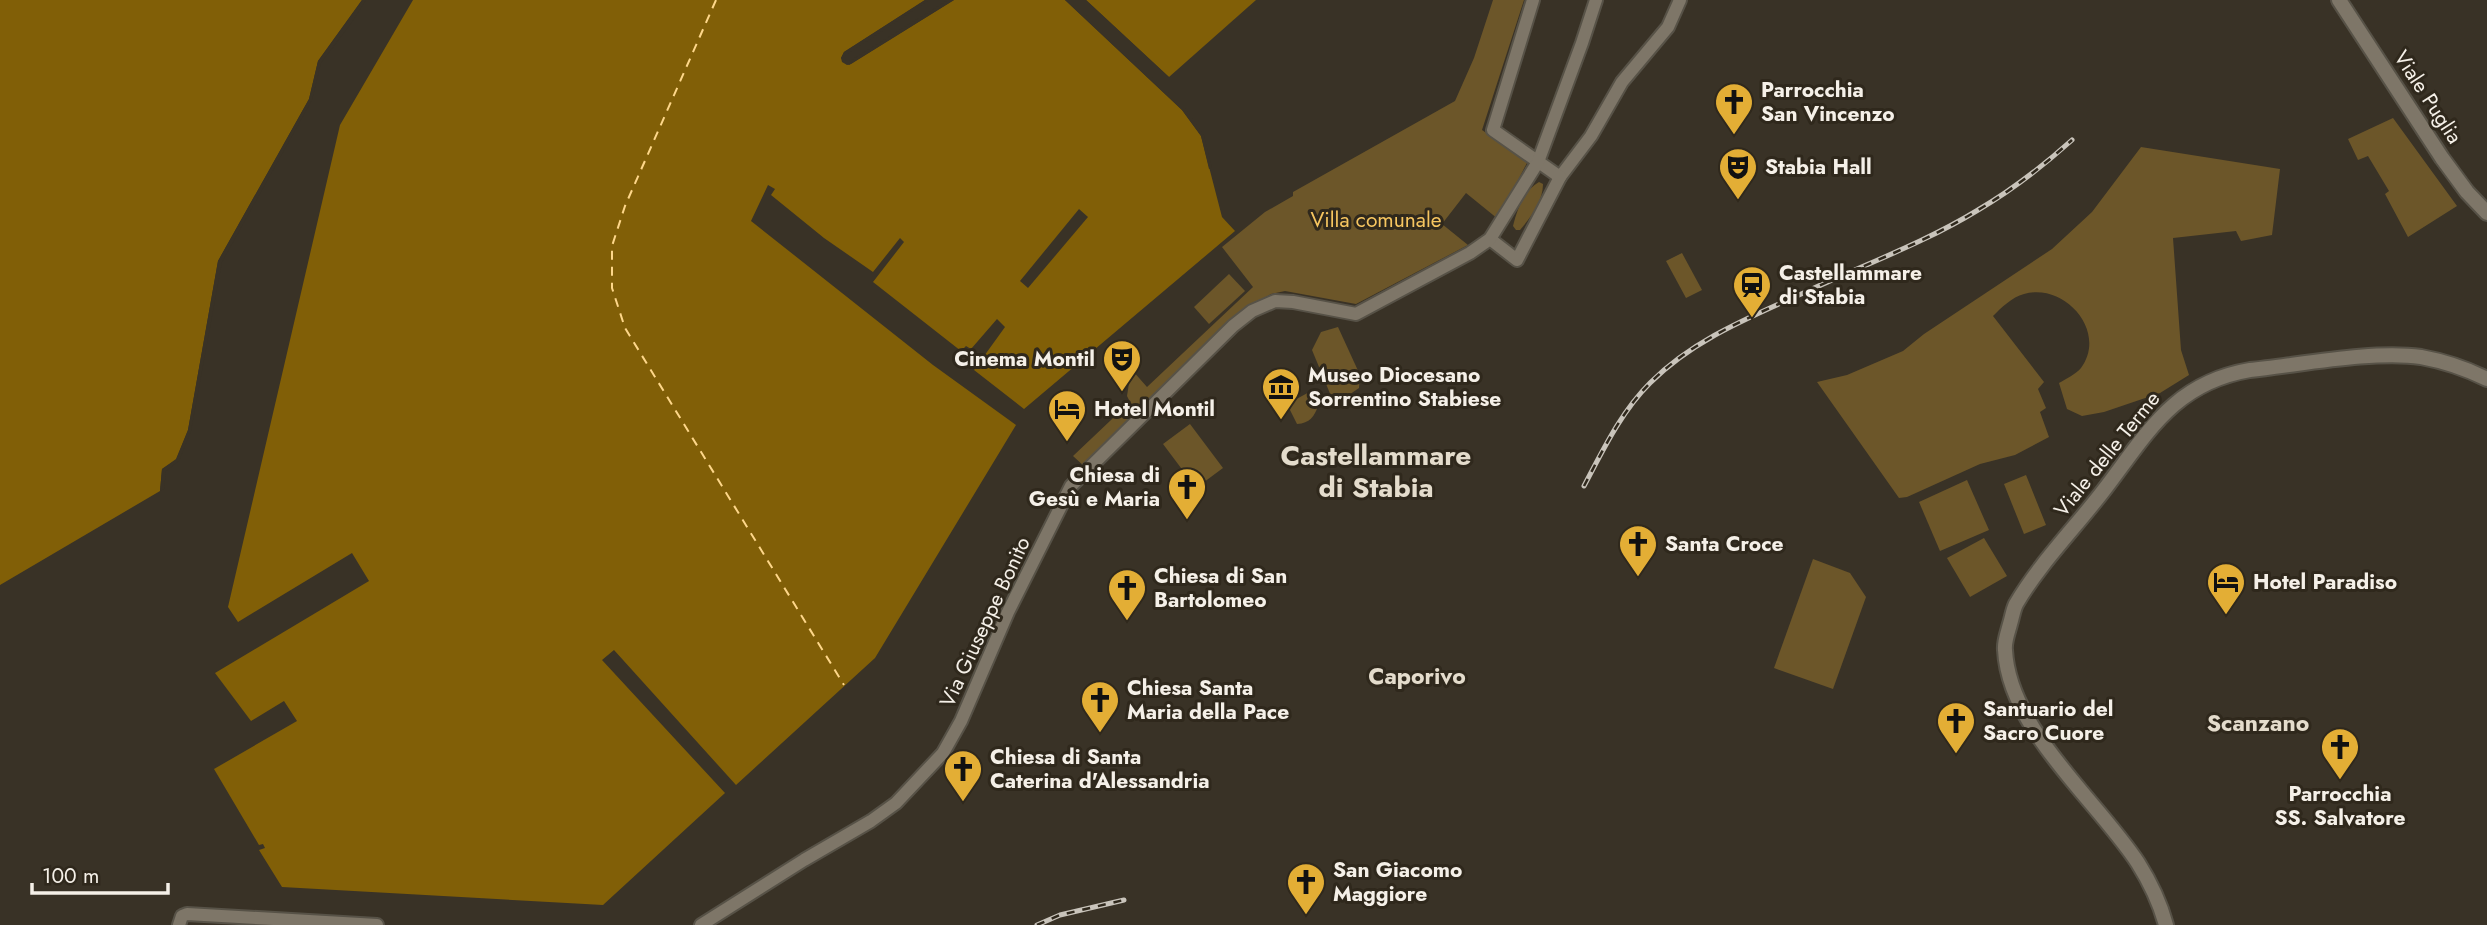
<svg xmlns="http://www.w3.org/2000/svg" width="2487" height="925" viewBox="0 0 2487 925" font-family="Jost,sans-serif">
<rect width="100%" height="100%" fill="#393226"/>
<!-- green -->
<g fill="#6c5629">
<polygon points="1493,0 1524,0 1482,130 1528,161 1498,219 1466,193 1442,224 1468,245 1356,304 1285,291 1271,294 1253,305 1085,467 1073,456 1130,402 1127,396 1129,383 1110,359 1117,353 1147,387 1253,287 1222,247 1265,212 1293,196 1293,192 1455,101 1474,58"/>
<polygon points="2393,118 2457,206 2408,237 2385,194 2389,191 2368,156 2358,160 2348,139"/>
<path d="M2141,147L2280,169L2272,235L2241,241L2236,231L2173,238L2181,350L2189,375L2160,393L2104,412L2082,416L2067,409L2059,383C2066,379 2076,374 2081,368C2108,331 2064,282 2024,294C2012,297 2001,308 1993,316L2044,382L2038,389L2046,408L2040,412L2049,437L2015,455L1980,464L1907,497L1899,498L1817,382L1847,375L1903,351L1924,334L2052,249L2092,212Z"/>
<path d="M1539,182L1543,184C1543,201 1531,217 1520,230H1516L1513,226C1517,210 1524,190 1539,182Z"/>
<polygon points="1682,253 1702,290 1686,298 1666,261"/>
<polygon points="1229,274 1245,291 1209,324 1194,307"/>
<polygon points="1338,327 1360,375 1359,388 1343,399 1331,396 1312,350 1321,332"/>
<path d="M1313,390L1318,406C1314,417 1310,423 1297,424L1290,410L1291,402Z"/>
<polygon points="1190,424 1223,468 1196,488 1163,444"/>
<polygon points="2026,475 2046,525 2024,534 2004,484"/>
<polygon points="1967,480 1989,530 1940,551 1919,502"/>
<polygon points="1984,538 2007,576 1970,597 1947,558"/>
<polygon points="1813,559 1850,573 1866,597 1833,689 1774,668"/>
</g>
<!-- water -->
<g fill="#815f07">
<polygon points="0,0 362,0 318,61 309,99 218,261 188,430 176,460 162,469 160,491 0,585"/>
<polygon points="413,0 925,0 844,52 841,58 849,65 954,0 1065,0 1182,110 1201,136 1222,217 1235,231 1024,409 974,370 1005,327 997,319 971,349 966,346 961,351 873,282 904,242 900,238 873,272 824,238 771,195 775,189 768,185 751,221 933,365 1016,425 875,658 736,785 614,650 602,660 725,793 603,905 282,887 259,850 265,848 263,844 259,845 214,769 297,721 284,701 251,721 215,673 369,581 352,553 238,622 228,607 340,125"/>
<polygon points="1086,0 1256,0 1169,77"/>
</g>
<!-- pier -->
<g fill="#393226">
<polygon points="362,0 366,0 352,22 321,63 312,100 222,262 191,431 179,461 166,471 164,489 160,491 162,469 176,459 188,430 218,261 309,99 318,61"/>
<polygon points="925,0 929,0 846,55 845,60 850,61 948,0 954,0 851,64 847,65 842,62 841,58 844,52"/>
<polygon points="1065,0 1070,0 1185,108 1204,135 1212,168 1209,169 1201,136 1182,110"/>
<polygon points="1083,0 1086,0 1171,79 1166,79"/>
<polygon points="1079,209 1088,217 1028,288 1020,281"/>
</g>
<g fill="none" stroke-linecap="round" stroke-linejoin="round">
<!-- ferry -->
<polyline stroke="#fed78a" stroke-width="2" stroke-dasharray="9 7" stroke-linecap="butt" points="716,0 625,206 612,246 612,288 625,328 844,685"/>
<defs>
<g id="tertiary">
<polyline points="1560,177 1591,136 1622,82 1668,27 1680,0"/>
<polyline points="1490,239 1517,260 1560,177 1493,130 1533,0"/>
<polyline points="179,925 182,916 187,914 377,925"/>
<polyline points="701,925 804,860 871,821 896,803 943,753 961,721 1008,612 1071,486 1233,326 1252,311 1275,301 1293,302 1356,314 1470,253 1490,239 1538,162 1582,43 1596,0"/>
</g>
<g id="secondary">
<polyline points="2339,0 2442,158 2467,192 2487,213"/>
<path d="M2166,925C2160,903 2150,882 2138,863C2096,799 2009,729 2005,650C2004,642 2008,632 2010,624C2012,618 2013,610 2016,604C2040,563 2075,528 2104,490C2147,434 2173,383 2250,370C2299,365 2373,350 2421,357C2443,361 2467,369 2487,379"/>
</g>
</defs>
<!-- tertiary casing -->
<use href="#tertiary" stroke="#575247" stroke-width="16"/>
<!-- secondary casing -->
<use href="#secondary" stroke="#575247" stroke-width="18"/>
<!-- tertiary -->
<use href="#tertiary" stroke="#7e7668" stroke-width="12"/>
<!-- secondary -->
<use href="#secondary" stroke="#7e7668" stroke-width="14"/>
<defs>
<g id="rail">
<path d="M1584,486C1603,450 1621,412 1650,383C1695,338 1753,316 1810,290C1866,264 1926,242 1978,210C2012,190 2043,166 2072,140"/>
<polyline points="1037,925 1060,915 1124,900"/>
</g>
</defs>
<!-- rail casing -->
<use href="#rail" stroke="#c9c4bb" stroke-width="5"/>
<!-- rail -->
<use href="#rail" stroke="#2f281c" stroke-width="2.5" stroke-dasharray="8" stroke-linecap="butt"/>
</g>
<!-- icons -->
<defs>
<symbol id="church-pin" viewBox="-11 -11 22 30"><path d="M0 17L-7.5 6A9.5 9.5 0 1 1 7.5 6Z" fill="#e3ae35" stroke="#2f281c"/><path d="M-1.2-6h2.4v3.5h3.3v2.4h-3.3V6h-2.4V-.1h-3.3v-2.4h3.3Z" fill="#111"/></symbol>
<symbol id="theatre-pin" viewBox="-11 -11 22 30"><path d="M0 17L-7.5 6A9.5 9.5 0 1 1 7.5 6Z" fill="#e3ae35" stroke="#2f281c"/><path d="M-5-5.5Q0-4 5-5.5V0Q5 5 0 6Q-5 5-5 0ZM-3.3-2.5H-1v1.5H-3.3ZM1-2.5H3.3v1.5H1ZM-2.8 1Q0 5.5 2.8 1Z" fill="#111"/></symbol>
<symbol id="station-pin" viewBox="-11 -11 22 30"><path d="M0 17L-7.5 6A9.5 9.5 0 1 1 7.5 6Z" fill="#e3ae35" stroke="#2f281c"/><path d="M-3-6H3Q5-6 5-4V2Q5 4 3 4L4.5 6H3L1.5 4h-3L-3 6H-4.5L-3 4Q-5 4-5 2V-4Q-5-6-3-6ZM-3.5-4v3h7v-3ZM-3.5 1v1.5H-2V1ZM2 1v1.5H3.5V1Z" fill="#111"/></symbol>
<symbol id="museum-pin" viewBox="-11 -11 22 30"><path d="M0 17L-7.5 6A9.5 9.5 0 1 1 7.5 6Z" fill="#e3ae35" stroke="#2f281c"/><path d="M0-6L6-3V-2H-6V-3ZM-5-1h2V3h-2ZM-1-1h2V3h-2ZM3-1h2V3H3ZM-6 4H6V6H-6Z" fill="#111"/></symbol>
<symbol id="hotel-pin" viewBox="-11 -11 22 30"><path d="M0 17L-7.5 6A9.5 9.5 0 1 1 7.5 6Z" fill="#e3ae35" stroke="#2f281c"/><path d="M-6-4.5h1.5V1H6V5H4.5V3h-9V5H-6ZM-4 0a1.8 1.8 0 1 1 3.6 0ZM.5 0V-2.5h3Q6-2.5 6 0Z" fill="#111"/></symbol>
</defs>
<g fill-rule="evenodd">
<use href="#church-pin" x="1712" y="80" width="44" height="60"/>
<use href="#theatre-pin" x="1716" y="145" width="44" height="60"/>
<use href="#station-pin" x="1730" y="263" width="44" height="60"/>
<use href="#theatre-pin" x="1100" y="337" width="44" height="60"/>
<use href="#museum-pin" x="1259" y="365" width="44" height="60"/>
<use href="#hotel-pin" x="1045" y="387" width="44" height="60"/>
<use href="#church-pin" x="1165" y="465" width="44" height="60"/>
<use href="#church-pin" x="1616" y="522" width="44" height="60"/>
<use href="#hotel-pin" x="2204" y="560" width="44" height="60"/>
<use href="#church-pin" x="1105" y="566" width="44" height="60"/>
<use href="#church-pin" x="1078" y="678" width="44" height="60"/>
<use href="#church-pin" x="1934" y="699" width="44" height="60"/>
<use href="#church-pin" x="2318" y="725" width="44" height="60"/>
<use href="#church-pin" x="941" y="747" width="44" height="60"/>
<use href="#church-pin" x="1284" y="860" width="44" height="60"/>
</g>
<g text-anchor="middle" stroke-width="6" stroke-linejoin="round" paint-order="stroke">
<!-- poi labels -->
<g font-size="21" font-weight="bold" fill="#f5f0e8" stroke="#2f281c" text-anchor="start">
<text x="1761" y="97">Parrocchia<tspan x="1761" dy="24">San Vincenzo</tspan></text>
<text x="1765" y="174">Stabia Hall</text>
<text x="1779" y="280">Castellammare<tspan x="1779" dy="24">di Stabia</tspan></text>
<text x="1095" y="366" text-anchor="end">Cinema Montil</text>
<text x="1308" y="382">Museo Diocesano<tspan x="1308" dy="24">Sorrentino Stabiese</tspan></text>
<text x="1094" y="416">Hotel Montil</text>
<text x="1160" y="482" text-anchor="end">Chiesa di<tspan x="1160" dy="24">Gesù e Maria</tspan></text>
<text x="1665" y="551">Santa Croce</text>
<text x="1154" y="583">Chiesa di San<tspan x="1154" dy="24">Bartolomeo</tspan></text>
<text x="2253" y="589">Hotel Paradiso</text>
<text x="1127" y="695">Chiesa Santa<tspan x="1127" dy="24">Maria della Pace</tspan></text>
<text x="1983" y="716">Santuario del<tspan x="1983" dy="24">Sacro Cuore</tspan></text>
<text x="990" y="764">Chiesa di Santa<tspan x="990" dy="24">Caterina d'Alessandria</tspan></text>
<text x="2340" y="801" text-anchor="middle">Parrocchia<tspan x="2340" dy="24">SS. Salvatore</tspan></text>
<text x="1333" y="877">San Giacomo<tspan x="1333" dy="24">Maggiore</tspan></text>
</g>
<!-- street labels -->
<g font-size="21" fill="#f5f0e8" stroke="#2f281c">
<text transform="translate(2428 97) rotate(57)" y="7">Viale Puglia</text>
<text transform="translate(2107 454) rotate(-51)" y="7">Viale delle Terme</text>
<text transform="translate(985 622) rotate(-65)" y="7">Via Giuseppe Bonito</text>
</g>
<!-- park labels -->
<g font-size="21" fill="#f7c660" stroke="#2f281c">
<text x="1376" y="227">Villa comunale</text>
</g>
<!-- neighbourhood labels -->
<g font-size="23" font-weight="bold" fill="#e4dccc" stroke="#2f281c">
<text x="1417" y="684">Caporivo</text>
<text x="2258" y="731">Scanzano</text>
</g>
<!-- district labels -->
<g font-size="28" font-weight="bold" fill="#e4dccc" stroke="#2f281c">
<text x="1376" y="465">Castellammare<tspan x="1376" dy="32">di Stabia</tspan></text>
</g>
</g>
<!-- scale -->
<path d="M32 883v10h136v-10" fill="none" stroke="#f5f0e8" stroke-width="3.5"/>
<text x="42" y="883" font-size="21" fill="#f5f0e8" stroke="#2f281c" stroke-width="5" paint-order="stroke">100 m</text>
</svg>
